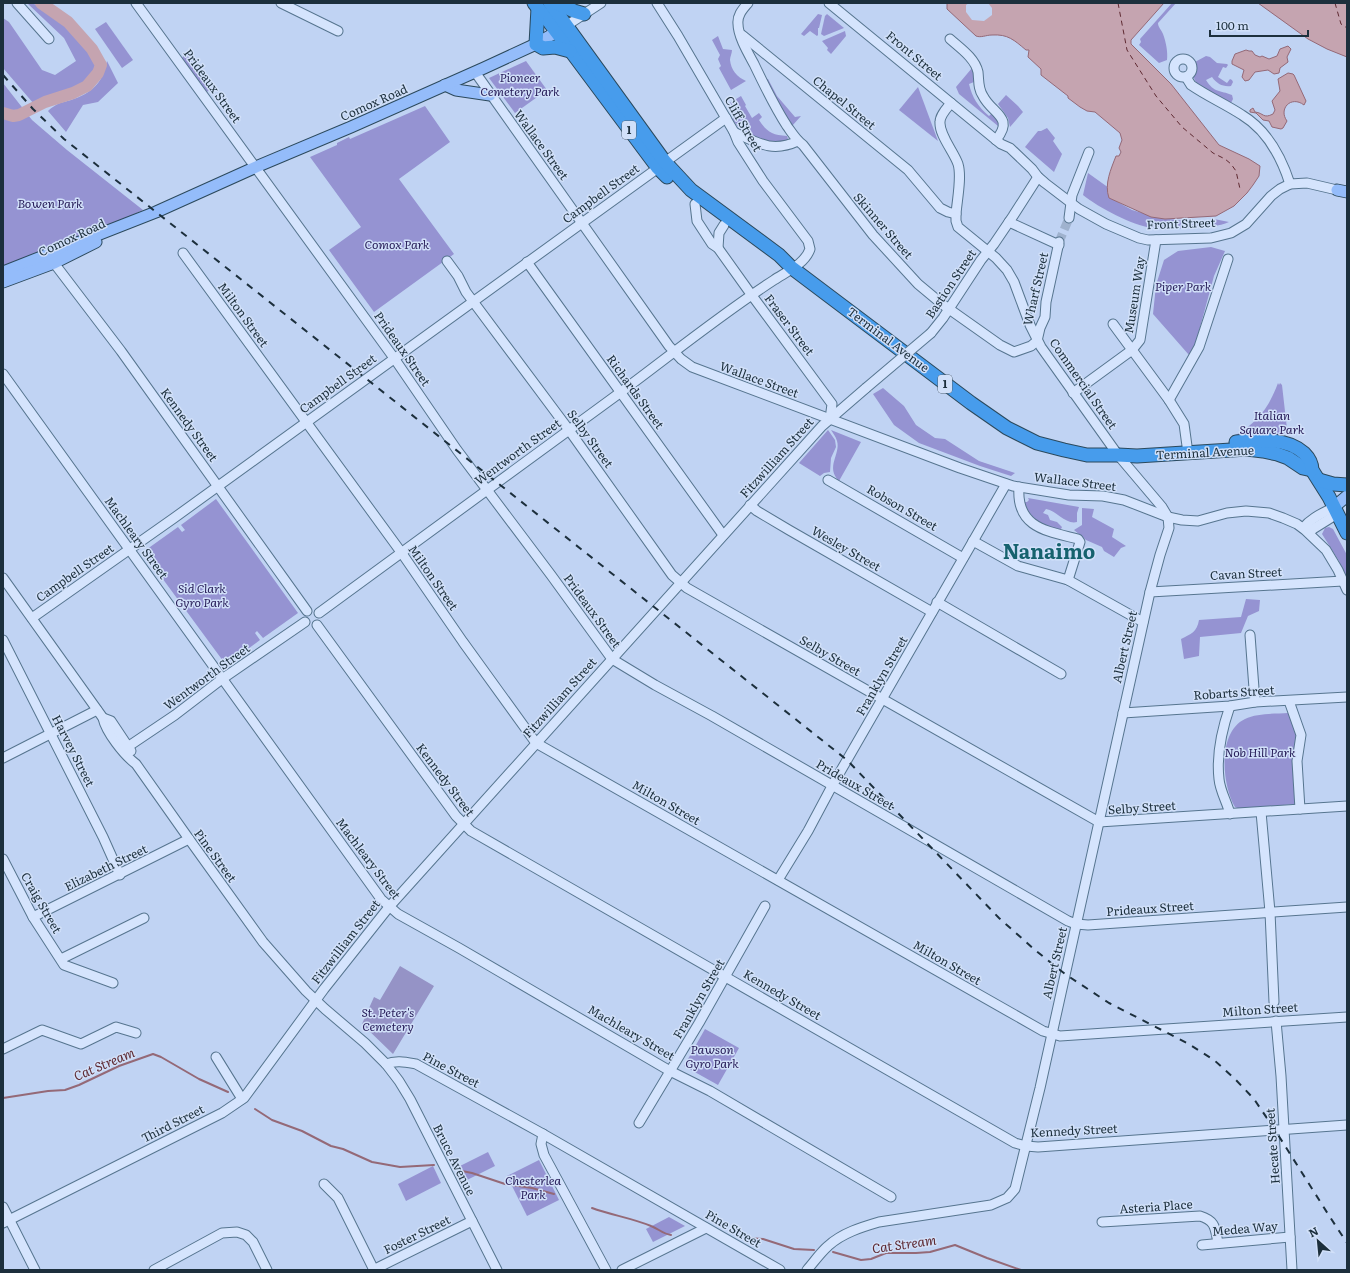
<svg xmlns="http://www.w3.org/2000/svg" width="1350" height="1273" viewBox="0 0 1350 1273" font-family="Literata,serif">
<rect width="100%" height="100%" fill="#c0d3f3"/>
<!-- green -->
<g fill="#9593d2">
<path d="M27,3C36,3 42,8 49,13C69,27 83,43 96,62L92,75L80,86L43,98L34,104L3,68V18L9,22L42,70L55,75L76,61L64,38Z"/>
<path d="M1172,3H1176L1158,23C1158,27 1161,29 1163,34C1166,42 1168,52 1167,60L1159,63L1139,45L1141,42L1140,39Z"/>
<polygon points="818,14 822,15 819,28 818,28 818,35 817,36 810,31 804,36 801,34"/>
<polygon points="827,14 844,28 824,36 821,34 825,16"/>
<polygon points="106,22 133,60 122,68 95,29"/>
<polygon points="845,31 846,36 831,54 827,50 828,48 822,41"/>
<path d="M718,36L723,49L732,50C732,53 730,57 730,60C731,70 737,77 746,81L731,90L719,68L721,66L718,59L720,55L712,40Z"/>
<polygon points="186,53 211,88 206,93 182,58"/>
<path d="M1206,56L1210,57L1217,63L1227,64L1228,65L1226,68L1223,67L1218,77L1227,83L1230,79L1232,80L1233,82L1231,86C1223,87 1217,84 1212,77L1206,80C1214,93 1220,90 1232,95L1233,99L1231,103L1198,85C1192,78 1192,70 1195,62Z"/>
<path d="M107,61L118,83L98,102L83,105L66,132L48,111C60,100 66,103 79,97C97,89 103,79 107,61Z"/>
<polygon points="526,61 547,90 515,113 489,78"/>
<path d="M972,68L974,73V82L969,84C972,97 978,107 989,116L992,113L996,117L999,123L998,126L959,94L956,87Z"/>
<polygon points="765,79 768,79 777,96 795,117 801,116 792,126 783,113"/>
<polygon points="3,83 32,120 67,150 143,210 11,272 3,273"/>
<polygon points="918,87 938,141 899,110"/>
<polygon points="1006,95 1018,106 1023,112 1010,127 1008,118 998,104"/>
<path d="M741,96L746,105L745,106L752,118L759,113L762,117L759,120C767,132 772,135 787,136L788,139L786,142L766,143L743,133L732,119L736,115L728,104Z"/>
<polygon points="425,106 450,142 399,179 454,254 374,312 329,250 361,227 310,157 337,145 337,143 349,137 350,139"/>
<polygon points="1047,128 1055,138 1053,141 1062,154 1054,172 1025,147 1038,131 1041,131"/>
<path d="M1088,173L1109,188L1111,197L1114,200L1132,210L1160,218L1188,221H1206L1214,219L1229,222C1219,227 1207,226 1196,227C1182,228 1166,231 1152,228C1132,225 1099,208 1083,195Z"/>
<polygon points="1211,247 1225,251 1214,276 1196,342 1189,355 1153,314 1156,285 1164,260 1178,251"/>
<path d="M1278,383L1279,385L1280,383L1282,385L1287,429L1285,433L1280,436H1234C1258,422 1268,409 1278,383Z"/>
<polygon points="883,388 904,406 916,425 935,438 945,439 979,461 1015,473 1011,476 980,466 919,443 894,425 873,394"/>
<polygon points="828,430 835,440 836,447 831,458 830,472 824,473 820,476 799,463"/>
<path d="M831,430L861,442L839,481C825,467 841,454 837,441C836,437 833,433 831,430Z"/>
<path d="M1028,498L1079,507L1077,513V522C1066,525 1057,511 1046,509L1043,513L1048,515L1050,520L1057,522L1062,527L1060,531L1044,528L1030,518L1022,499L1024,500L1025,502H1027L1029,500Z"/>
<polygon points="216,499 298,613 263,638 257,631 255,633 260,640 226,665 143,552 178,527 182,532 185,530 181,525"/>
<polygon points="1082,508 1094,509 1092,517 1114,529 1112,537 1126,546 1121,548 1114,557 1104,551 1102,547 1086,540 1074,530 1082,525"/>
<polygon points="1329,527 1333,529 1347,555 1347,581 1339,561 1322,534 1325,528"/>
<path d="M1246,599L1260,600L1259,611L1248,616L1241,633L1200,637L1199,656L1184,659L1181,639C1191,634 1197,632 1199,620L1241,617Z"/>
<path d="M1288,713L1292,715L1297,726V802L1294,804L1240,809L1235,807C1222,785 1217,732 1245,719C1257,713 1275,714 1288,713Z"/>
<polygon points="705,1029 739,1048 718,1085 684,1066"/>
<polygon points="488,1152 495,1166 463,1182 456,1168"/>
<polygon points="539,1160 559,1200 527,1216 507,1176"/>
<polygon points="433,1166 441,1183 406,1201 398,1184"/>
<polygon points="669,1217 685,1226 653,1242 646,1229"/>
</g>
<!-- cemetery -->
<polygon fill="#9593c6" points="400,966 434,986 393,1054 362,1024 374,997 380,1000"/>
<!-- water -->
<g fill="#c5a4b0" stroke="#946977">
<path d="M947,3H1164L1131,40V44L1171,84L1219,145L1249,159L1260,166L1259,176L1253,185L1247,193L1234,206L1216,216L1165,219L1151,217L1109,198C1104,184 1111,169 1116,156H1119L1121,152L1119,148L1122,140L1120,133L1095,112L1087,111L1080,107L1068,98V96L1041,75V69L1028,57L1029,50H1026C1014,40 1008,34 992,35C986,35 981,38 976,36L947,9Z"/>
<polygon points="1258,3 1347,3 1347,57 1327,49 1308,39"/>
<polygon points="1288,46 1291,49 1287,57 1288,62 1280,68 1279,73 1274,74 1268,70 1255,72 1249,80 1245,81 1242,77 1244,70 1232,64 1232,61 1235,54 1246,50 1249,51 1252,51 1255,55 1260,57 1262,56 1269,59 1277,56 1280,49"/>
<path d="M1288,73L1293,74L1294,75L1306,101L1304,105C1291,95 1278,109 1287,121L1283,128L1281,129L1272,127L1269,121L1263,120L1256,113L1250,112V110L1253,108L1255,112C1264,113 1263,119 1273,114L1275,110L1272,101L1280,91L1278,79Z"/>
</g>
<!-- pier -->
<polygon fill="#c0d3f3" points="969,3 988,3 992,8 992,15 984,21 972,20 966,12 966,5"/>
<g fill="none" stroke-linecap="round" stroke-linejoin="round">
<!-- stream -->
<g stroke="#946977" stroke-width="2">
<polyline points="3,1098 48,1091 65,1090 79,1085 119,1066 153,1054 161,1057 199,1079 228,1092"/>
<polyline points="255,1109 272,1120 302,1131 331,1146 343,1149 372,1162 400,1167 434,1165"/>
<polyline points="462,1171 472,1173 505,1184 532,1188 554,1194"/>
<path d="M592,1208C611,1215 632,1218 651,1226C659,1229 663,1234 671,1235"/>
<polyline points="746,1238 763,1239 794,1249 814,1250"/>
<polyline points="833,1252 861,1260 871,1259 886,1253 916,1253 930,1252 955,1245 987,1258 1021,1270"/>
</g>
<!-- river -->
<polyline stroke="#c5a4b0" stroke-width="12" points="3,113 13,116 19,115 45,102 73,93 87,86 98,73 101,65 92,49 68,22 41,3"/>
<!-- ferry -->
<g stroke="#5e2931" stroke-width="1" stroke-dasharray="5 4" stroke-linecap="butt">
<polyline points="1118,3 1127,50 1156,96 1182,127 1213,153 1225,159 1231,164 1236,171 1240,189"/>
<polyline points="1335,3 1341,24 1347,28"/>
</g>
<!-- minor-tunnel -->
<polyline stroke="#9fb2ce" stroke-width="9" stroke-dasharray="9 4.5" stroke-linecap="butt" points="1059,242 1069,218"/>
<defs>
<g id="minor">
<polyline points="17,3 49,39"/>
<polyline points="136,3 394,358 457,450 551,575 612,659 655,685 712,716 1068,921 1076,924 1088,925 1347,907"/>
<polyline points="281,3 338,31"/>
<path d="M748,3C743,9 737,15 738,24C738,36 748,53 754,64C764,85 774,106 787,126C792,133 796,140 803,145L873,235L918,284L942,304L1000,345L1014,352L1031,346L1037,341"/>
<polyline points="829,3 1001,144 1010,148 1032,169 1038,177 1045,183 1079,209 1106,224 1139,238 1148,240 1211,238 1231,233 1246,224 1271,196 1280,189 1290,184 1307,183 1337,190"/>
<polyline points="566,26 601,3"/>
<polyline points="742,35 908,170 940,208 948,212 956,214"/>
<path d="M950,39C960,48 975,58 978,72C979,81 978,89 983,96C992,114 1015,117 996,140"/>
<circle cx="1183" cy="68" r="9"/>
<polyline points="475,72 669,346 681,359 692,367 960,468 1013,486 1069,495 1103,496 1124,500 1168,517 1182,520 1198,521 1227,513 1246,511 1269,513 1283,518 1297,524 1305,530 1326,550 1338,570 1347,590"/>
<path d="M1186,77L1191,85C1207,96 1225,104 1242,115C1267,130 1281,156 1290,184"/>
<path d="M734,132C758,143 772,153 798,141"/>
<polyline points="665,162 726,118"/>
<polyline points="695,204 697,221 712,244 718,248 748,290 832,404 830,419"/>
<polyline points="1069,218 1072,195 1089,152"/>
<polyline points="1009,222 1059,245"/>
<polyline points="718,248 719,233 724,225"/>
<polyline points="183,253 401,552 463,642 536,743 1043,1031 1060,1036 1347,1017"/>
<polyline points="52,258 54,263 121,351 307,611"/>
<polyline points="447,261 458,276 466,292 569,430 672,575 687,588 1099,822 1347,806"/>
<polyline points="527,262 723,535"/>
<polyline points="1113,324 1169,400 1184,424 1187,446"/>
<polyline points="931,333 943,318 981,260 994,244 1013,216 1038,177"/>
<polyline points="1037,341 1040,328 1045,317 1046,302 1059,242"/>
<polyline points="3,374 381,899 398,914 459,948 670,1071 710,1091 891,1197"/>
<polyline points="1073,393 1132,350 1140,340 1156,240"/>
<polyline points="1169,400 1199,347 1228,259"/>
<polyline points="828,480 963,558"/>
<path d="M1019,487C1016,528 1047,531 1078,539L1080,542L1068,580"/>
<polyline points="750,505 757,511 789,530 932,612"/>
<path d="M1303,528C1311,518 1323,513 1334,507"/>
<polyline points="1309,533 1313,529 1337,514"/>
<polyline points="973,541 1018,566 1068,580 1143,622"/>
<path d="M3,578L103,718C106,732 124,755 136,764L189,839L263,942L306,991L325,1009L365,1043L386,1064L399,1081L410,1099L497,1270"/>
<polyline points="1150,592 1343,581"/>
<polyline points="937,602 1061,674"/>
<path d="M319,613L621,392C671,355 720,315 774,280C786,272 805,264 810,249L808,241L763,181L738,142L734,132L678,36L657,3"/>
<polyline points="32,618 174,518 658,168"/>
<polyline points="317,625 456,816 471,831 1015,1143 1026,1146 1038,1147 1347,1125"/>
<polyline points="1250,635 1255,702"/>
<polyline points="3,640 103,837 120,875"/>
<polyline points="1289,701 1301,735 1297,761 1300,809"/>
<polyline points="1123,713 1230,706 1255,702 1347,697"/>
<polyline points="103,718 111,721 131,751"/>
<polyline points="123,750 175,715 222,679 305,622"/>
<polyline points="3,758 97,710"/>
<polyline points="1261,812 1270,912 1274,1002"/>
<path d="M1230,814C1227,802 1220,791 1219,779C1216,753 1222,729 1230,706"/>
<polyline points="3,859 33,917 64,965 113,983"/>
<polyline points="778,880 808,831 832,786 1006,484"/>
<polyline points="33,917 189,839"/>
<polyline points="61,959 144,918"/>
<polyline points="1276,1021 1281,1076 1292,1270"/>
<polyline points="3,1049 42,1030 81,1044 116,1027 136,1033"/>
<polyline points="216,1057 242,1099"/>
<path d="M386,1064C396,1060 405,1062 416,1064L543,1134L780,1270"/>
<polyline points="639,1123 699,1023 765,906"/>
<polyline points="543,1134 541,1144 544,1155 606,1270"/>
<polyline points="324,1184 338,1198 374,1270"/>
<polyline points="3,1207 35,1270"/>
<path d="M1102,1222L1200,1216C1216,1221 1215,1228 1218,1243"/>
<polyline points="3,1223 222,1113 244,1098 324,989 389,907 822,426 866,388"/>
<polyline points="1202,1245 1290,1237"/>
<polyline points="154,1270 222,1233 237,1232 246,1235 253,1242 267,1270"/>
<polyline points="373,1270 472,1221"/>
<polyline points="622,1270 706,1228"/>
<path d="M807,1270C814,1262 820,1253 828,1246C842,1233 862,1227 879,1222L991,1205L1007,1198L1015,1189L1040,1088L1150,592L1160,555L1169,528L1168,517L1162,507L1118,455L1041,347L1030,325L1014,282L1007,270L996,258L958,227L956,221V214C957,200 962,177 958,164C954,152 939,135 940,122C940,115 947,108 951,103"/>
</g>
<g id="major">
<polyline points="445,85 456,90 490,95"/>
<polyline points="1337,190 1347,192"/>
<polyline points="3,272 156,212 256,167 351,127 484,68 536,44 563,28"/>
<polyline points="3,282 54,263 96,242"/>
<polyline points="1334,507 1347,496"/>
</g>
<g id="highway">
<polyline points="534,3 550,23 658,168 667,177"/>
<polyline points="550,3 665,162 691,190 779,255 792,268 971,403 1007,428 1037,443 1064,450 1087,455 1118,455 1137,456 1247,449 1263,451 1277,454 1288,458 1303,468 1312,470"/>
<polyline points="557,3 574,11 584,14"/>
<polyline points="538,8 536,44 543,48 555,47 570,51"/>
<path d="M1236,442C1259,440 1286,437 1304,453C1309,458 1312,463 1312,470L1329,497L1347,533"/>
<polyline points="1319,480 1333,484 1347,485"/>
</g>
</defs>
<!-- minor casing -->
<use href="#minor" stroke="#56758f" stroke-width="11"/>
<!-- major casing -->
<use href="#major" stroke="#2b495c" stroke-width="13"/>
<!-- highway casing -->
<use href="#highway" stroke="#2b495c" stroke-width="15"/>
<!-- minor -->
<use href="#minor" stroke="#d5e4fd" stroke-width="9"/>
<!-- major -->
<use href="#major" stroke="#94bcfa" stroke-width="11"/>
<!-- highway -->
<use href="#highway" stroke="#479cec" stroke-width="13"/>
<!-- rail -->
<polyline stroke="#1c2f3c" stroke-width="2" stroke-dasharray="7 7" stroke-linecap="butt" points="3,75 33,109 64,139 847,760 999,918 1035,950 1065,974 1109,1003 1187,1043 1214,1060 1235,1079 1254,1099 1275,1130 1328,1214 1347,1243"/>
<defs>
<polyline id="minor-bridge" points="866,388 931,333"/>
</defs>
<!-- minor-bridge casing -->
<use href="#minor-bridge" stroke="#56758f" stroke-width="11" stroke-linecap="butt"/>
<!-- minor-bridge -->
<use href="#minor-bridge" stroke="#d5e4fd" stroke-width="9"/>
</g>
<g text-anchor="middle" stroke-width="3" stroke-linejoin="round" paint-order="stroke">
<!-- shield labels -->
<g fill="#d1e0f9" stroke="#526475" stroke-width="1">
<rect x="622" y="121" width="14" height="18" rx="3"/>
<rect x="938" y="375" width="14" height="18" rx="3"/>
</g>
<g font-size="11" font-weight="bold" fill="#1c2f3c">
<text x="629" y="134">1</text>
<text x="945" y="388">1</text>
</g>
<!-- street labels -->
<g font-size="12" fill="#1c2f3c" stroke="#d1e0f9">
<text transform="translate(914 56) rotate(40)" y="4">Front Street</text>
<text transform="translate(212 86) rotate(54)" y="4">Prideaux Street</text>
<text transform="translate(374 103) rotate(-24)" y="4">Comox Road</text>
<text transform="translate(844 103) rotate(39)" y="4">Chapel Street</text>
<text transform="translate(743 124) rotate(60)" y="4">Cliff Street</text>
<text transform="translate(541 145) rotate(54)" y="4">Wallace Street</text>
<text transform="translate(601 194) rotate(-36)" y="4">Campbell Street</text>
<text transform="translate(1181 224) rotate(-2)" y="4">Front Street</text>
<text transform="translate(883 226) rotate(49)" y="4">Skinner Street</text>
<text transform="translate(72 238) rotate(-25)" y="4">Comox Road</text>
<text transform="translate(951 284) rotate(-56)" y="4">Bastion Street</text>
<text transform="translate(1036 289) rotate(-77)" y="4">Wharf Street</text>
<text transform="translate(1135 295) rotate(-81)" y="4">Museum Way</text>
<text transform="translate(243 315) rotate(54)" y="4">Milton Street</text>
<text transform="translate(789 325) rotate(53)" y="4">Fraser Street</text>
<text transform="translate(888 340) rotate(37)" y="4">Terminal Avenue</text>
<text transform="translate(402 349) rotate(55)" y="4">Prideaux Street</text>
<text transform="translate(759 380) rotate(20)" y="4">Wallace Street</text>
<text transform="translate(338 384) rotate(-36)" y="4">Campbell Street</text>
<text transform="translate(1083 384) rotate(55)" y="4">Commercial Street</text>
<text transform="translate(635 392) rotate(54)" y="4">Richards Street</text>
<text transform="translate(189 425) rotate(54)" y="4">Kennedy Street</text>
<text transform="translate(590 439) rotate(54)" y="4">Selby Street</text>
<text transform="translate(518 452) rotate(-36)" y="4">Wentworth Street</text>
<text transform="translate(1205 453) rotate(-3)" y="4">Terminal Avenue</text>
<text transform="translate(777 458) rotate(-48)" y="4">Fitzwilliam Street</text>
<text transform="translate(1075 482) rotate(7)" y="4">Wallace Street</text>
<text transform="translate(902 508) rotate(30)" y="4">Robson Street</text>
<text transform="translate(136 538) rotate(54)" y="4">Machleary Street</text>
<text transform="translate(846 549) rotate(30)" y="4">Wesley Street</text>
<text transform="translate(75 573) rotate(-35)" y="4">Campbell Street</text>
<text transform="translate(1246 574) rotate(-3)" y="4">Cavan Street</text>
<text transform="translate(433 578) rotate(55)" y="4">Milton Street</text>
<text transform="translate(592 611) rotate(54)" y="4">Prideaux Street</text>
<text transform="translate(1125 647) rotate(-77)" y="4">Albert Street</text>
<text transform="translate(830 656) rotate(30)" y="4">Selby Street</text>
<text transform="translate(882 676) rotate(-60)" y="4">Franklyn Street</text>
<text transform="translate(207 677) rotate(-36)" y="4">Wentworth Street</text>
<text transform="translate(1234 693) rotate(-4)" y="4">Robarts Street</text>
<text transform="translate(560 698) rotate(-48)" y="4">Fitzwilliam Street</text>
<text transform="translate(73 751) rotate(63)" y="4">Harvey Street</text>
<text transform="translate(445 780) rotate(53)" y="4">Kennedy Street</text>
<text transform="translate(855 785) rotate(30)" y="4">Prideaux Street</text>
<text transform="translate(666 803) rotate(30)" y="4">Milton Street</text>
<text transform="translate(1142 808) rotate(-4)" y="4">Selby Street</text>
<text transform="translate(215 856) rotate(54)" y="4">Pine Street</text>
<text transform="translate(368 859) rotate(53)" y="4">Machleary Street</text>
<text transform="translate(106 868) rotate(-26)" y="4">Elizabeth Street</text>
<text transform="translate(41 903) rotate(60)" y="4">Craig Street</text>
<text transform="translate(1150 909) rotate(-4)" y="4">Prideaux Street</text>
<text transform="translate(346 942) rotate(-52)" y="4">Fitzwilliam Street</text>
<text transform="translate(947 963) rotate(30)" y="4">Milton Street</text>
<text transform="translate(1055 963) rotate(-77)" y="4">Albert Street</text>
<text transform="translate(782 995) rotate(30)" y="4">Kennedy Street</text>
<text transform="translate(699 999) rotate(-60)" y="4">Franklyn Street</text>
<text transform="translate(1260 1010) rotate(-4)" y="4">Milton Street</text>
<text transform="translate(631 1033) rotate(30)" y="4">Machleary Street</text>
<text transform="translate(451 1070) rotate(28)" y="4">Pine Street</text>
<text transform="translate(173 1124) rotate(-27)" y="4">Third Street</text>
<text transform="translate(1074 1131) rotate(-3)" y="4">Kennedy Street</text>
<text transform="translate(1273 1146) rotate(-94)" y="4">Hecate Street</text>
<text transform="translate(454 1160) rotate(63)" y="4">Bruce Avenue</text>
<text transform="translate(1156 1207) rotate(-4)" y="4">Asteria Place</text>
<text transform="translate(733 1229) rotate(30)" y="4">Pine Street</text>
<text transform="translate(1245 1229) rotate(-5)" y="4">Medea Way</text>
<text transform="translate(417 1235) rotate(-26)" y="4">Foster Street</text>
</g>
<!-- park labels -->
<g font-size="12" font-style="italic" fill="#2a205b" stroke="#d1e0f9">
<text x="520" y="82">Pioneer<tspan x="520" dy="14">Cemetery Park</tspan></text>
<text x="50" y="208">Bowen Park</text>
<text x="397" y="249">Comox Park</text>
<text x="1183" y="291">Piper Park</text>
<text x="1272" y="420">Italian<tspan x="1272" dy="14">Square Park</tspan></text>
<text x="202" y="593">Sid Clark<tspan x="202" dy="14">Gyro Park</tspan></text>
<text x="1260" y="757">Nob Hill Park</text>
<text x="388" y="1017">St. Peter's<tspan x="388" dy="14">Cemetery</tspan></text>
<text x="712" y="1054">Pawson<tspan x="712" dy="14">Gyro Park</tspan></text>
<text x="533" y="1185">Chesterlea<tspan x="533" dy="14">Park</tspan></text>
</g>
<!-- water labels -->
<g font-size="13" font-style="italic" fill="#5e2931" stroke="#d1e0f9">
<text transform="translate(104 1064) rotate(-23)" y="5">Cat Stream</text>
<text transform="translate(904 1244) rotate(-8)" y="5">Cat Stream</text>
</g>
<!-- town labels -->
<g font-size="20" font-weight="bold" fill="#16626e" stroke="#d1e0f9">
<text x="1049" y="559">Nanaimo</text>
</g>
</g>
<!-- border -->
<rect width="1350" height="1273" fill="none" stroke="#1c2f3c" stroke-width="8"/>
<!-- north arrow -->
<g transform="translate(1318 1241) rotate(333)" stroke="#d1e0f9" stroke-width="3" paint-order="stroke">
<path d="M0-3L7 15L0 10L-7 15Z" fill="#1c2f3c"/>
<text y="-6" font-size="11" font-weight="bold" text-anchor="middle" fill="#1c2f3c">N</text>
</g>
<!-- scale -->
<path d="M1210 30v6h98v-6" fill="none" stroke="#1c2f3c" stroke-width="2"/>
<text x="1216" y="30" font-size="12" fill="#1c2f3c" stroke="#d1e0f9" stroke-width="3" paint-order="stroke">100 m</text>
</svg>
